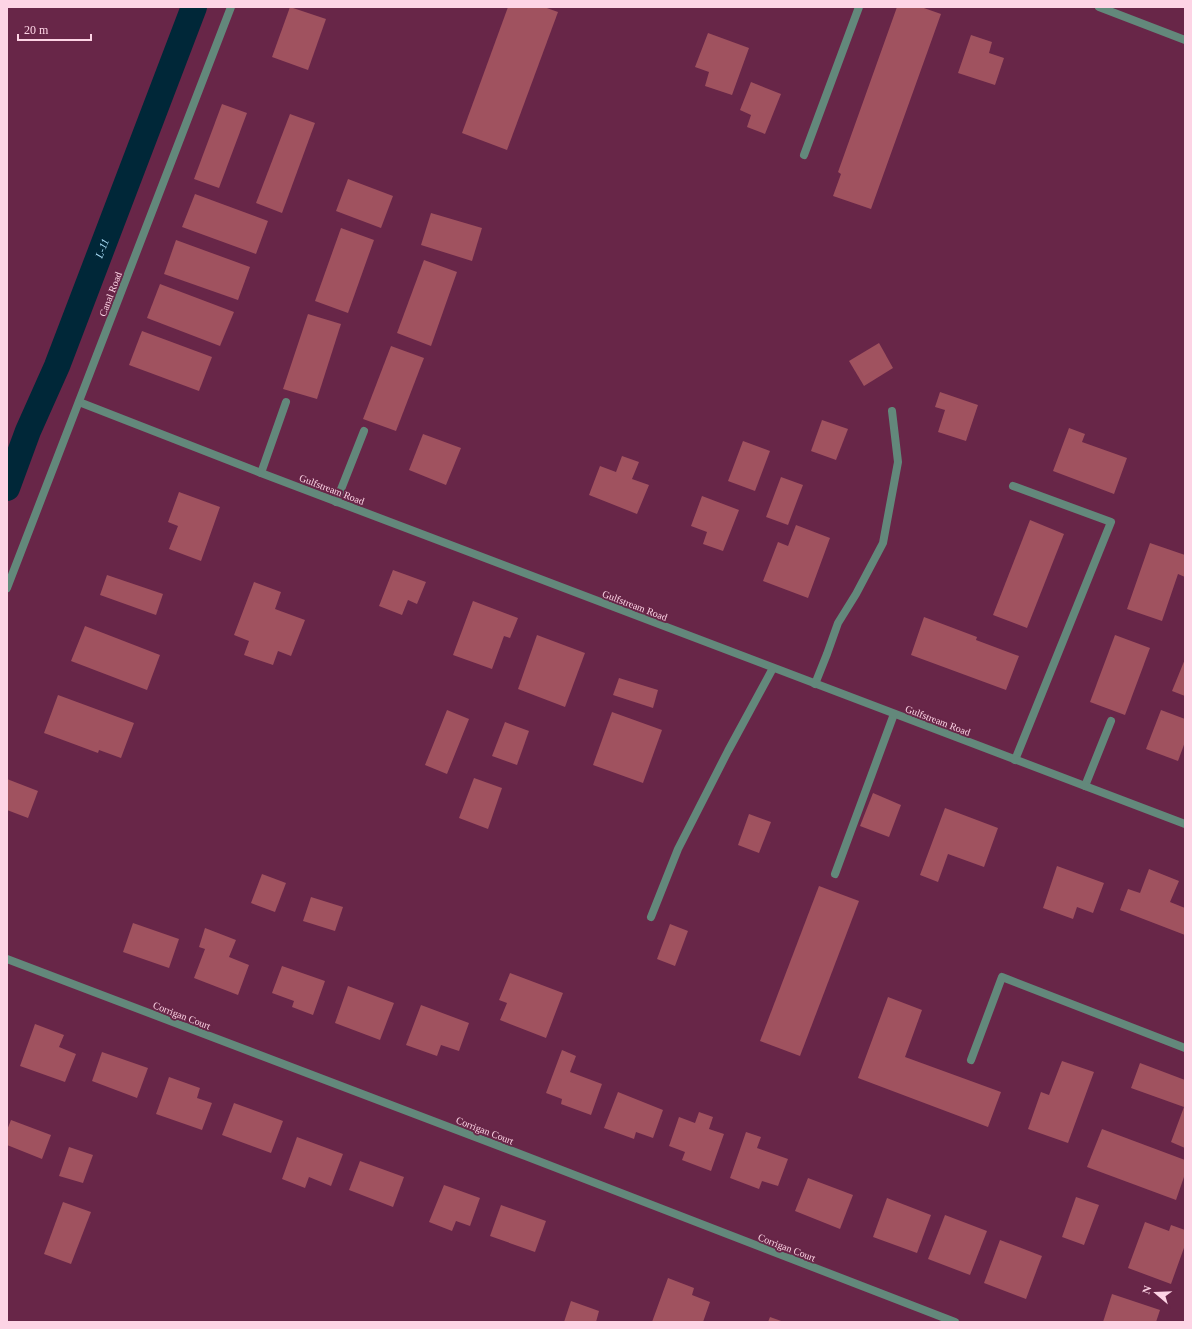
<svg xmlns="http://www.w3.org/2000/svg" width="1192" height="1329" viewBox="0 0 1192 1329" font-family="'Times New Roman',serif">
<rect width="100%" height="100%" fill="#682648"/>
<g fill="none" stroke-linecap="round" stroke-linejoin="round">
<!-- canal -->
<path stroke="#002738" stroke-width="26" id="s1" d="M7,488L28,431L57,366L194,7"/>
</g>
<!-- building -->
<g fill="#a0525f">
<polygon points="290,7 326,19 308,70 272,57"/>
<polygon points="508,7 544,7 558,12 507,150 462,133"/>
<polygon points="897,7 921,7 941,14 871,209 833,196 841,174 838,172"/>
<polygon points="708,33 749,48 732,95 705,86 709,72 695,67"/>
<polygon points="971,35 992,42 989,53 1004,58 995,85 958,73"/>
<polygon points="751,82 781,94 765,134 747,127 751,115 740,110"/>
<polygon points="222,104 247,113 219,188 194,179"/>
<polygon points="290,114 315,123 282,213 256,203"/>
<polygon points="348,179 393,196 381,228 336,211"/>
<polygon points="195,194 268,221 256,254 182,227"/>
<polygon points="431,213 482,228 472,261 421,245"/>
<polygon points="341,228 374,240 348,313 315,301"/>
<polygon points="176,240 250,267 238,300 164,274"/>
<polygon points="424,260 457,272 431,346 397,333"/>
<polygon points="160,284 234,312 220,346 147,318"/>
<polygon points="308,314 341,324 317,399 283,389"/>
<polygon points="142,331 212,357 199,391 129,365"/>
<polygon points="879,343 893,368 864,386 849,361"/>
<polygon points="391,346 424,358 396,431 363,419"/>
<polygon points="940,392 978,405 966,441 938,432 945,410 935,407"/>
<polygon points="822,420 848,429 836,460 811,451"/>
<polygon points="1069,428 1085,434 1082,442 1127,458 1114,494 1053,471"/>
<polygon points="423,434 461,448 446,485 409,470"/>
<polygon points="743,441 770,451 755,491 728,481"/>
<polygon points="622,456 639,462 632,479 649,485 637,514 589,495 600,466 616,472"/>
<polygon points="781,477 803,485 788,525 766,517"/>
<polygon points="179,492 220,507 201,561 169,549 178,526 168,522"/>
<polygon points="702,496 739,510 723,551 703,544 707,532 691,526"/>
<polygon points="1030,520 1064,534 1027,628 993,615"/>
<polygon points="796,525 830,538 808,598 763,581 778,542 788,546"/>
<polygon points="1150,543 1185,555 1185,577 1178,574 1162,621 1127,609"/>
<polygon points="393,570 426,582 417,604 408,600 402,615 379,606"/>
<polygon points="107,575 163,594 156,615 100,595"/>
<polygon points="254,582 281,592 275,609 305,620 291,656 278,651 273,665 244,655 249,641 234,635"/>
<polygon points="473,601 518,618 510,638 504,636 492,669 453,655"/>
<polygon points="924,617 977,637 976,640 1019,656 1006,690 911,655"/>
<polygon points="85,626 160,655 147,690 71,661"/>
<polygon points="537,635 585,653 565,707 518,689"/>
<polygon points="1115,635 1150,648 1125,715 1090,702"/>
<polygon points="1185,659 1185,696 1172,691"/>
<polygon points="619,678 658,690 653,708 613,695"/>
<polygon points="58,695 134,723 121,758 99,750 98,753 44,733"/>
<polygon points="447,710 469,719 447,774 425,765"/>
<polygon points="1161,710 1185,719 1185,742 1178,761 1146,749"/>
<polygon points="612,712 662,730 643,783 593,765"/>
<polygon points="505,722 529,731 517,765 492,756"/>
<polygon points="474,778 502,788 488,829 459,818"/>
<polygon points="7,779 38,791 28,818 7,810"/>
<polygon points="873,793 901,805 889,837 860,826"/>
<polygon points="945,808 998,828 984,867 948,854 938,882 920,875"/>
<polygon points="749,814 771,822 759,853 738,845"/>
<polygon points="1057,866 1104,883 1093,913 1077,907 1073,919 1043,908"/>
<polygon points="1149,869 1179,881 1170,902 1185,908 1185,935 1120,910 1128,889 1140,893"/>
<polygon points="262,874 286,883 275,912 251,903"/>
<polygon points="819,886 859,901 800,1056 760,1041"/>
<polygon points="311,897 343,907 335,931 303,921"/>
<polygon points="133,923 179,939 169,968 123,952"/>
<polygon points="670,924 688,931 675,966 657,959"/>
<polygon points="205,928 236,940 229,957 249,965 238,995 194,978 205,949 199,947"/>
<polygon points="282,966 325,981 313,1015 292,1007 294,1001 272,993"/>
<polygon points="510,973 563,993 546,1038 500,1020 507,1003 499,1000"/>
<polygon points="348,986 394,1003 380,1040 335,1023"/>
<polygon points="888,997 922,1010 905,1057 1001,1092 988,1127 858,1078"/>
<polygon points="421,1005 469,1023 459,1051 441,1045 437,1056 406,1045"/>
<polygon points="35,1024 64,1035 59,1047 76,1054 65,1082 20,1066"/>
<polygon points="562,1050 576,1056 570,1072 602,1084 591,1115 561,1104 562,1099 546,1093"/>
<polygon points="102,1052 148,1068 137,1098 92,1081"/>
<polygon points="1062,1061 1094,1072 1068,1143 1028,1129 1041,1092 1049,1095"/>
<polygon points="1140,1063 1185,1080 1185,1148 1171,1142 1184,1107 1131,1088"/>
<polygon points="169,1077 200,1088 197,1098 212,1103 202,1130 156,1114"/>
<polygon points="618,1092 663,1110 653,1138 636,1132 634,1139 604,1128"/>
<polygon points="234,1103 283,1121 271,1153 222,1135"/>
<polygon points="699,1112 713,1117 709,1129 724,1134 711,1171 682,1160 685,1152 669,1146 679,1117 695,1123"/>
<polygon points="11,1120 51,1135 42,1159 7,1145 7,1130"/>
<polygon points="1102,1129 1185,1160 1185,1174 1176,1200 1087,1167"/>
<polygon points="746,1132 761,1137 757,1148 788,1159 778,1186 762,1181 759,1189 730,1178"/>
<polygon points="297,1137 343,1154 331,1186 309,1177 305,1188 282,1179"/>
<polygon points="69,1147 93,1155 83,1183 59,1176"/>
<polygon points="360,1161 404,1177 393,1207 349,1190"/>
<polygon points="808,1178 853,1195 840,1229 795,1211"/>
<polygon points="444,1185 480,1198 470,1226 456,1221 452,1231 429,1222"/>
<polygon points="1076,1197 1099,1205 1084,1245 1062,1237"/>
<polygon points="887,1198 931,1215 917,1253 873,1237"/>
<polygon points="63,1202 91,1212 71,1264 44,1254"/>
<polygon points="501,1205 546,1221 535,1252 490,1236"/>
<polygon points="945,1215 987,1231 970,1275 928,1259"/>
<polygon points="1145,1222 1169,1231 1171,1225 1185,1230 1185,1245 1171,1284 1128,1268"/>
<polygon points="1000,1240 1042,1256 1026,1299 984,1283"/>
<polygon points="668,1278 694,1288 692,1295 710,1302 703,1322 652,1322"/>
<polygon points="1112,1294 1160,1310 1156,1322 1103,1322"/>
<polygon points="571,1301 599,1311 596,1322 564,1322"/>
<polygon points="770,1317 784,1322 768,1322"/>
</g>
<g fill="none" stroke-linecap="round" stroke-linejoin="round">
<!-- service -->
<g stroke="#63887b" stroke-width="8">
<polyline points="804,155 859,7"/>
<polyline points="261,473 286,402"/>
<polyline points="1013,486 1111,522 1015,760"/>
<polyline points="336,502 364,431"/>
<polyline points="815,684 827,654 838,623 856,594 883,543 898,462 892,411"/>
<polyline points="1085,786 1111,721"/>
<polyline points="835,874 894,714"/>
<polyline points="651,917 678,849 728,751 773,668"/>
<polyline points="971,1060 1002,977 1185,1048"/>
</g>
<!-- minor -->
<g stroke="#63887b" stroke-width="8">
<polyline points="1099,7 1185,40"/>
<polyline points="79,402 261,473 1185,824"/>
<polyline points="7,588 231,7"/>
<polyline points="7,959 528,1157 955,1322"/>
</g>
</g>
<g text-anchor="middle" stroke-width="4" stroke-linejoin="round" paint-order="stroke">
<!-- street labels -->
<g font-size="10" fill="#fdd4e5" stroke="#682648">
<text transform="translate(110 294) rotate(-69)" y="4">Canal Road</text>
<text transform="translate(332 489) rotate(21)" y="4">Gulfstream Road</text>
<text transform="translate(635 605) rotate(21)" y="4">Gulfstream Road</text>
<text transform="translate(938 720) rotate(21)" y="4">Gulfstream Road</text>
<text transform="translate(182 1015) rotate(21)" y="4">Corrigan Court</text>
<text transform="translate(485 1130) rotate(21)" y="4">Corrigan Court</text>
<text transform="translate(787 1247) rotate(21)" y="4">Corrigan Court</text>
</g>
<!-- water labels -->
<g font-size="11" font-style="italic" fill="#a7dbf6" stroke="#682648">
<text dy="4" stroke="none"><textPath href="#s1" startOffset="258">L-11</textPath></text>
</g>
</g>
<!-- border -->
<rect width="1192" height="1329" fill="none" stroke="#fdd4e5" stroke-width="16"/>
<!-- north arrow -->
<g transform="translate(1156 1293) rotate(289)" stroke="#682648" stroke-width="3" paint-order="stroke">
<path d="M0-3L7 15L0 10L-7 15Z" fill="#fdd4e5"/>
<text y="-6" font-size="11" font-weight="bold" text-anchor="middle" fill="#fdd4e5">N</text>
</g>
<!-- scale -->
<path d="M18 34v6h73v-6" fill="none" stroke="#fdd4e5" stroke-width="2"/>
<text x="24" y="34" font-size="12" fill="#fdd4e5" stroke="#682648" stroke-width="3" paint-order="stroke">20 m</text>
</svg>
